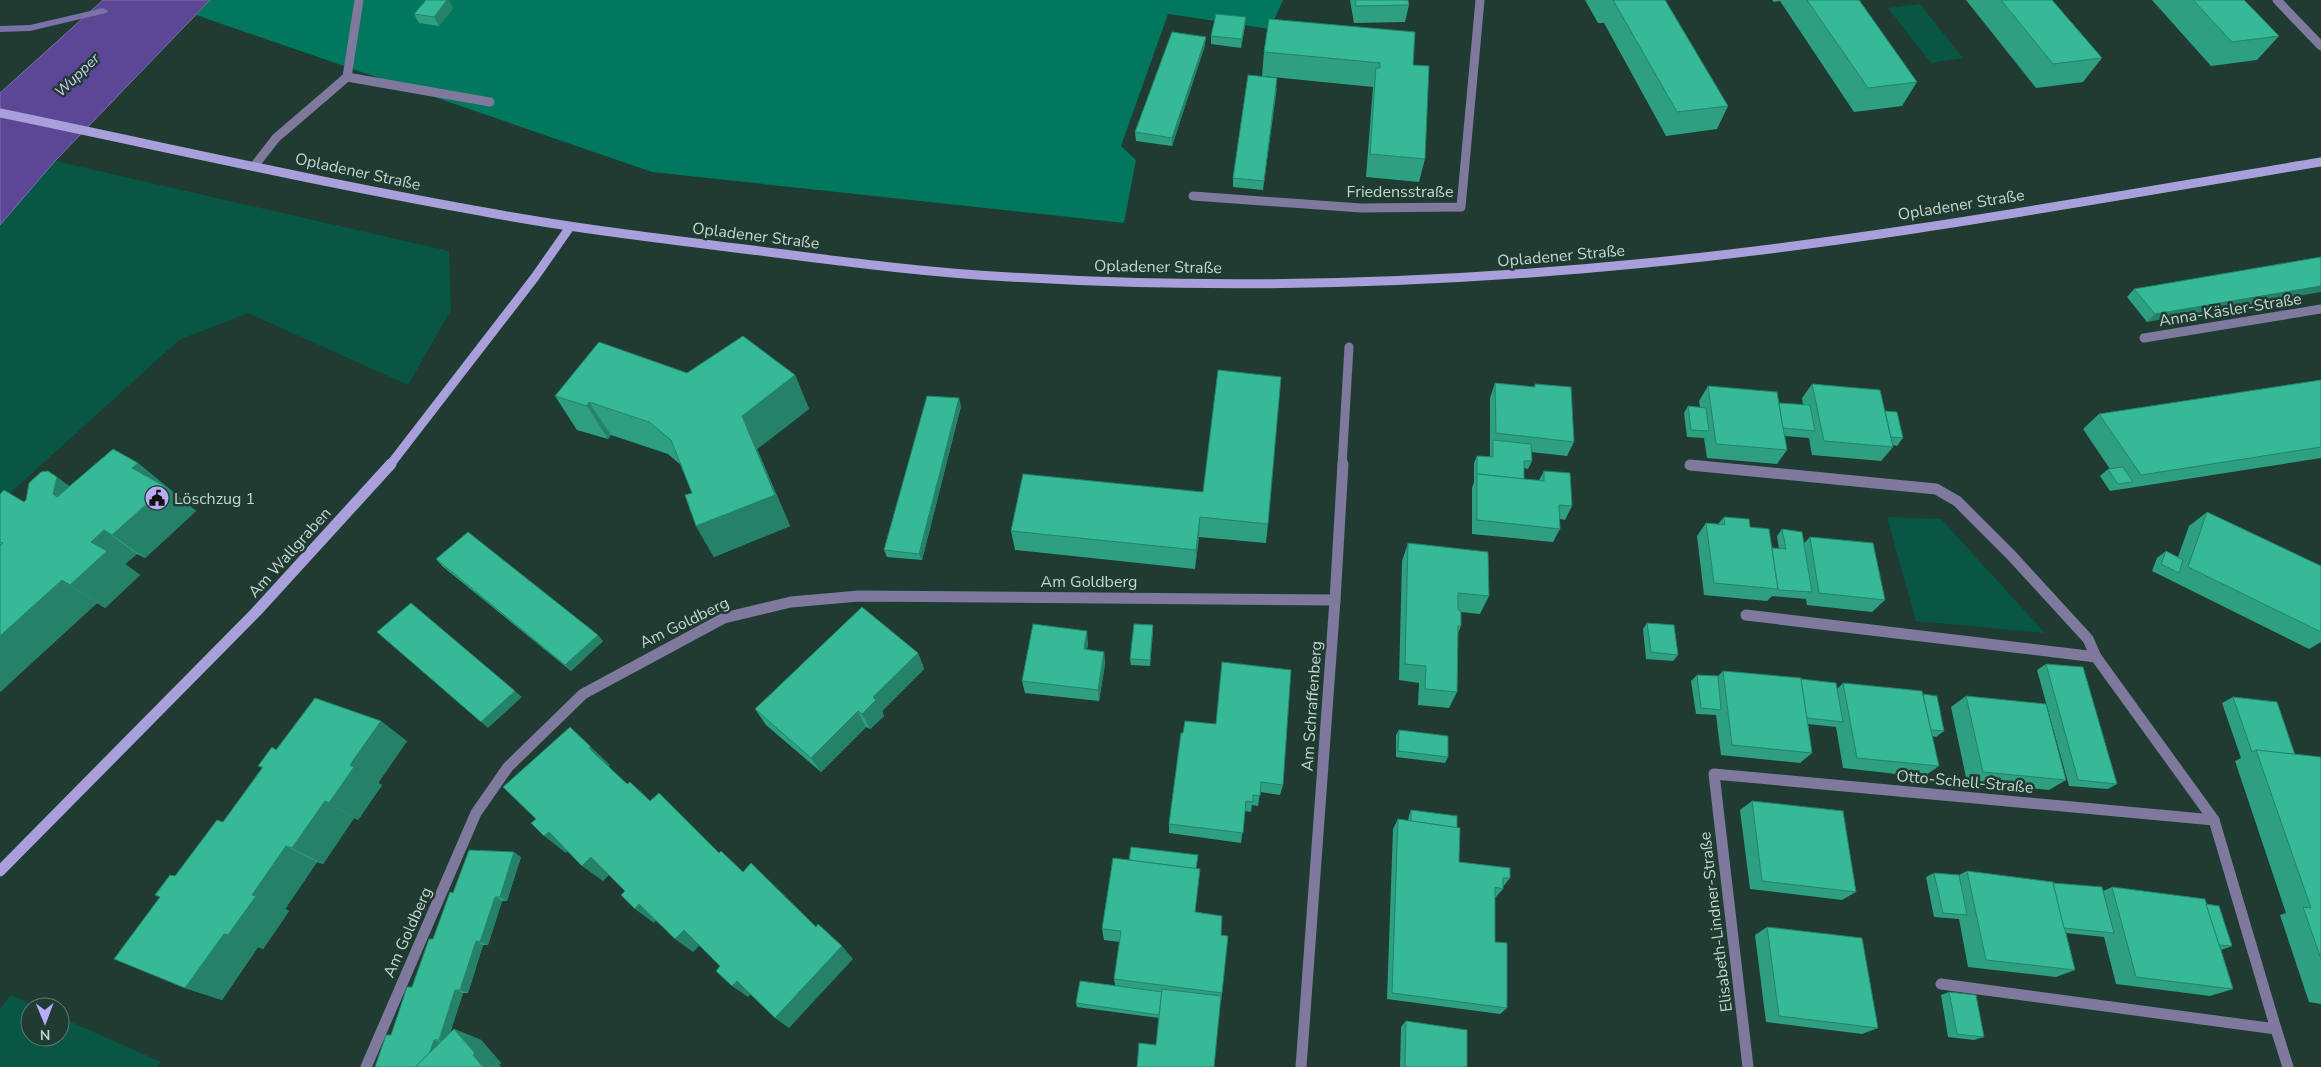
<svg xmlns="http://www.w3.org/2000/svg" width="2321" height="1067" viewBox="0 0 2321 1067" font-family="'Nunito Sans',sans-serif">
<rect width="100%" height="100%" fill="#1f3b32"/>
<!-- green -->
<g fill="#085744">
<polygon points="1920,4 1963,58 1931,63 1888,8"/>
<polygon points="55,161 449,251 451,310 408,385 248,313 179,340 0,502 0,225"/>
<polygon points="1887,517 1941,519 2045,633 1916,621"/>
<polygon points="11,995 37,1007 30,1007 30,1037 60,1037 60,1017 161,1062 157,1067 0,1067 0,1009"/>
</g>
<!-- forest -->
<polygon fill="#01775d" points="210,0 1283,0 1270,29 1168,14 1121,146 1136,160 1124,223 652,172 196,15"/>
<!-- water -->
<polygon fill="#5b4796" stroke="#7b72a7" points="103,0 210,0 55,161 0,225 0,93"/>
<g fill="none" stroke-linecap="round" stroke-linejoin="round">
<!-- stream -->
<polygon fill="#7b72a7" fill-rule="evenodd" points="103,8 108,11 106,13 30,31 0,32 0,26 30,25"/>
<!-- lane -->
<g stroke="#7f799e" stroke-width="9">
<polyline points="347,77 490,102"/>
<polyline points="255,165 276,138 347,77 359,0"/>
</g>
<!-- street-far1 -->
<g stroke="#7f799e" stroke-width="9">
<polyline points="2277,0 2321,46"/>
<polyline points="1193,196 1361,208 1461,207 1480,0"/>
<polyline points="2144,338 2321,309"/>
<polyline points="1342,465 1349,347"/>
<polyline points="1690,465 1695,465"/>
</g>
<!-- street -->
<g stroke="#7f799e" stroke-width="11">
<polyline points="1690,465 1936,489 1957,501 2012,556 2088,639 2096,657 2214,820 2276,1029 1941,984"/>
<polyline points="1746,615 2096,657"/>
<polyline points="2276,1029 2288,1067"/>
<polyline points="366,1067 476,813 508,767 583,694 724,618 791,602 859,596 1335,600"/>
<polyline points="1301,1067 1335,600 1343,464"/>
<polyline points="1748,1067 1714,774 2214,820"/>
</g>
<!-- secondary-far1 -->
<g stroke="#a99fda" stroke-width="9">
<path d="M0,113C165,147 330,185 496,214C589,231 683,241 776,253C854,263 932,273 1010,277C1222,290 1435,284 1646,263C1872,241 2096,199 2321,162"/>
<polyline points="390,465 535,277 570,227"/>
</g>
<!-- secondary -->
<polyline stroke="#a99fda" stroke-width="11" points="0,871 256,612 391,464"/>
</g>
<!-- wall -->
<g fill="#2e9f81">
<polygon points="1350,0 1408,0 1409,5 1405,22 1354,23"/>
<polygon points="1585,0 1665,0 1728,106 1717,129 1666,136 1604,23 1598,23"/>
<polygon points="1772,0 1859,0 1917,82 1902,106 1854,112 1780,1 1774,2"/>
<polygon points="1966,0 2052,0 2102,58 2083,82 2036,88"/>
<polygon points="2152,0 2244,0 2279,36 2257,60 2211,66"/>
<polygon points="453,8 439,26 419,23 414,14"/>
<polygon points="1245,26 1241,48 1211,44 1211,36"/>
<polygon points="1205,45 1172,146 1136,141 1135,132"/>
<polygon points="1264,52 1413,65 1425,159 1419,182 1366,177 1373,87 1262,76"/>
<polygon points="1277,87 1263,190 1233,187 1233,178"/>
<polygon points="2321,257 2147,322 2127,297 2134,289"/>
<polygon points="687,373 795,375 809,409 757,449 790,526 714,557 696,526 692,493 681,465 668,454 611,435 608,439 577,430 555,396"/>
<polygon points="2321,380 2321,458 2110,491 2100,476 2108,469 2110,469 2083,429 2099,414"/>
<polygon points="1495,383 1534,387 1535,384 1574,442 1567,456 1531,452 1532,461 1528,469 1524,468 1524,479 1539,480 1544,471 1572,506 1565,520 1560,519 1560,529 1553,542 1472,534 1472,488 1474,482 1474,463 1477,456 1490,457 1490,398"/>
<polygon points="1812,384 1885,411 1903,438 1897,446 1893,445 1893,447 1881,461 1812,455 1809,438 1785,436 1787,450 1777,464 1707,458 1704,438 1687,437 1684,413 1688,406 1700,407 1699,401 1708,386 1779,403 1803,405 1802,398"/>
<polygon points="961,406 922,560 887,557 884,550"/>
<polygon points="138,463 196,511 145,558 137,554 125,564 140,575 105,608 97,603 0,692 0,494 24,502 26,500 48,471 69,486"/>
<polygon points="1023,474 1268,524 1266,543 1199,537 1195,569 1015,550 1011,531"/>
<polygon points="2207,512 2321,566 2321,642 2309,649 2152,571 2157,558 2166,551 2178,557 2189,526"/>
<polygon points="1724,517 1750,527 1772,548 1779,549 1777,536 1782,529 1804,543 1810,537 1885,600 1872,612 1807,605 1806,599 1772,596 1767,601 1704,595 1697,536 1706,523 1718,524"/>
<polygon points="1408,543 1489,596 1480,614 1461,612 1461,626 1458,633 1457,692 1449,708 1418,705 1419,683 1399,680 1402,561"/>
<polygon points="436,559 603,641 571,671 442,566"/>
<polygon points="1647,623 1678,655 1673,661 1646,659 1643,629"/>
<polygon points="1153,631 1150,666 1131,665 1130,659"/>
<polygon points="1088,643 1087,650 1104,652 1105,664 1099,701 1025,693 1022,681"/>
<polygon points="918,653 924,669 882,711 884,716 870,729 866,727 821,772 766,725 755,709"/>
<polygon points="2046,664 2117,784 2108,789 2069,786 2037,670"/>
<polygon points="1723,671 1801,679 1837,689 1843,683 1923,694 1944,731 1936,737 1932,736 1939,766 1923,777 1843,768 1836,727 1808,724 1812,753 1800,763 1721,755 1716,715 1696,714 1691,681 1697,675 1718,676"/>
<polygon points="1966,696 2066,780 2049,790 1967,782 1951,707"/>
<polygon points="2233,697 2295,755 2321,757 2321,1004 2309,1002 2280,915 2286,913 2235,761 2241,758 2222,703"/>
<polygon points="1399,730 1448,757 1445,763 1396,757 1396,735"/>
<polygon points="1181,733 1283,785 1280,795 1260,792 1258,806 1252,805 1251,812 1245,811 1241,843 1169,833 1169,824"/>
<polygon points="407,741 378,783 382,785 358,820 354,818 323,864 317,862 285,909 289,911 263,949 258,947 222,1000 185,988 175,876 223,822 262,768 258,766"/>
<polygon points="1752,801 1856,892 1842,900 1750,889 1740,810"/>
<polygon points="1411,810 1457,828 1459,862 1510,878 1503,887 1503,889 1496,897 1495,897 1495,942 1507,1008 1500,1014 1387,999 1393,829 1398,819 1408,821 1409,815"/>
<polygon points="521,857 507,901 502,901 488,945 483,945 468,993 463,993 450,1033 454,1029 481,1040 501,1063 499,1065 501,1067 375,1067 391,1035 433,939"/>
<polygon points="1196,869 1195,912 1221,935 1222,993 1221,1002 1156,1045 1159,1018 1077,1007 1076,1003 1115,985 1114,979 1120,942 1104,940 1102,929"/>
<polygon points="1967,871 2053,883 2103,891 2112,887 2206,904 2232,946 2221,950 2233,989 2210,996 2116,984 2104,937 2066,933 2075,970 2056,977 1968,967 1959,919 1934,917 1926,877 1934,873 1959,875"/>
<polygon points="1767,927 1878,1028 1862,1034 1766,1022 1755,935"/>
<polygon points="1949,992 1984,1037 1974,1040 1948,1037 1941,995"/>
<polygon points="1406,1021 1467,1067 1400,1067 1401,1027"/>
</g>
<!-- shaded-wall -->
<g fill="#258269">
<polygon points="447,0 449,0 453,8 439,26 434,17"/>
<polygon points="1246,17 1245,26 1241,48 1242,39"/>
<polygon points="1206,37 1205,45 1172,146 1172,138"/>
<polygon points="2321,286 2321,292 2147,322 2155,314"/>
<polygon points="795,375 809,409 757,449 790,526 714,557 696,526 742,416"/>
<polygon points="959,398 961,406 922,560 919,554"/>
<polygon points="589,402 611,435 608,439 587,406"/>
<polygon points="138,463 196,511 145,558 112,535 132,468"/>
<polygon points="57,477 90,502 86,518 53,494"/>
<polygon points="1200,517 1199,537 1195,569 1196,550"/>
<polygon points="104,530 137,554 125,564 140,575 105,608 70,585 91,542"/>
<polygon points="62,580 97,603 0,692 0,636"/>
<polygon points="1087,631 1088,643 1085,661 1084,649"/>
<polygon points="598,635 603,641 571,671 565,665"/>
<polygon points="1104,652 1105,664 1099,701 1098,690"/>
<polygon points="918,653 924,669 882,711 884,716 870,729 862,714 873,697"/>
<polygon points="515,691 522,697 488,728 481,722"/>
<polygon points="858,711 866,727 821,772 811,758"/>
<polygon points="381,721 407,741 378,783 382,785 358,820 329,803 350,765"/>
<polygon points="591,747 610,765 608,767 589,748"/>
<polygon points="325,801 354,818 323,864 292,848"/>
<polygon points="549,832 570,848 566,853 544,836"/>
<polygon points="286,846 317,862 285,909 289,911 263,949 258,947 222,1000 185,988"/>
<polygon points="514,852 521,857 507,901 500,897"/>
<polygon points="591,857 611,873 603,881 582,866"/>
<polygon points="495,897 502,901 488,945 480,942"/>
<polygon points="639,904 658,918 654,923 635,909"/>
<polygon points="684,930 702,943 693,952 675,939"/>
<polygon points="476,941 483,945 468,993 460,990"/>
<polygon points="842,946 853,959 789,1028 775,1018"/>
<polygon points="737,981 753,993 748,997 732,986"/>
<polygon points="455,990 463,993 447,1043 439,1040"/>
<polygon points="454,1029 481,1040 501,1063 499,1065 501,1067 483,1067 473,1055"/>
<polygon points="434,1040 442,1043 425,1067"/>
</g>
<!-- building -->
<g fill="#35b996" stroke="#258269">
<polygon points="426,0 447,0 434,17 414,14"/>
<polygon points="1355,0 1408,0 1409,5 1356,6"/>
<polygon points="1613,0 1665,0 1728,106 1677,112"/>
<polygon points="1807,0 1859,0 1917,82 1868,88"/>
<polygon points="2001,0 2052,0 2102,58 2053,64"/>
<polygon points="2193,0 2244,0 2279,36 2232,42"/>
<polygon points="1216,14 1246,17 1242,39 1211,36"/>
<polygon points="1269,19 1415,32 1413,65 1429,66 1425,159 1370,154 1376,68 1380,68 1380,63 1264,52"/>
<polygon points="1172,32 1206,37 1172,138 1135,132"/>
<polygon points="1248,75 1277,78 1264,181 1233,178"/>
<polygon points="2321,257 2321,286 2155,314 2134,289"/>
<polygon points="743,336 795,375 742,416 775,495 696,526 685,495 692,493 671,440 649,422 589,402 587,406 555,396 599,342 687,373"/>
<polygon points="1218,370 1281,377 1268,524 1200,517 1196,550 1011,531 1023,474 1203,492"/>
<polygon points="2321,380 2321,447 2141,475 2099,414"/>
<polygon points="1495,383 1535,387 1535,384 1571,387 1574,442 1496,433"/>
<polygon points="1812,384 1880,390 1893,447 1824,441"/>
<polygon points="1708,386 1777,392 1787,450 1716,444"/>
<polygon points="927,396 959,398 919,554 884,550"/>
<polygon points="1779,403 1810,405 1815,431 1783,428"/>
<polygon points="1688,406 1706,408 1709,431 1691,430"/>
<polygon points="1885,411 1897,412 1903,438 1891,437"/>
<polygon points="1493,440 1531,444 1532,461 1524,461 1524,479 1477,474 1477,475 1477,456 1493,457"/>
<polygon points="113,449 138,463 132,468 166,487 112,535 104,530 91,542 107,551 70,585 62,580 0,636 0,546 3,543 0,542 0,494 4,490 24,502 26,500 29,483 41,472 48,471 57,477 53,494 57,497"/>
<polygon points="2123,467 2133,482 2118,484 2108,469"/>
<polygon points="1544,471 1570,473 1572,506 1559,505 1560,529 1477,520 1477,474 1544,481"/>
<polygon points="2207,512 2321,566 2321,632 2188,567"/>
<polygon points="1724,517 1749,519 1750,527 1769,529 1778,589 1714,583 1706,523 1725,525"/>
<polygon points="1782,529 1802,532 1812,592 1778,590 1778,589 1772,548 1786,549"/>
<polygon points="468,532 598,635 565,665 436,559"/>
<polygon points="1810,537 1873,543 1885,600 1819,593"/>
<polygon points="1408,543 1488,552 1489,596 1458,593 1458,610 1461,611 1461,626 1458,626 1457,692 1425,689 1426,666 1405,664"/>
<polygon points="2166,551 2183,560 2179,573 2161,564"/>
<polygon points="411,603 515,691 481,722 377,632"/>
<polygon points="862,607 918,653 873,697 876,700 862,714 858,711 811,758 755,709"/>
<polygon points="1647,623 1674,625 1678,655 1651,652"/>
<polygon points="1033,624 1087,631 1084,649 1104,652 1098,690 1022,681"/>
<polygon points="1134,624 1153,625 1150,660 1130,659"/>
<polygon points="1222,662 1291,670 1283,785 1261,782 1260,796 1253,795 1253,802 1246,801 1243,833 1169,824 1181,733 1183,733 1185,721 1216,724"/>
<polygon points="2046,664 2083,667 2117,784 2078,780"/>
<polygon points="1723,671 1801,678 1812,753 1732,745"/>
<polygon points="1697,675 1718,676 1721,710 1701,708"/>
<polygon points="1801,679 1836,683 1843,722 1807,718"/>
<polygon points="1843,683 1922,691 1939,766 1857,758"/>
<polygon points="1923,694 1937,696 1944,731 1931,730"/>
<polygon points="1966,696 2046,704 2066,780 1983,772"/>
<polygon points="2233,697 2277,702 2295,755 2256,750 2252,752"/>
<polygon points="315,698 381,721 350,765 354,767 329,803 325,801 292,848 286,846 252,895 256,896 228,935 224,934 185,988 114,959 160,897 155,895 170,875 175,876 217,820 223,822 263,767 258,766 272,747 276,750"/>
<polygon points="570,727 591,747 589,748 627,784 630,782 650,801 659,793 719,853 721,851 743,872 751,863 816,927 818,924 842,946 775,1018 737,981 732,986 716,971 720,966 684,930 675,939 639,904 635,909 621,895 625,891 591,857 582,866 549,832 544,836 531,823 536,819 503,787"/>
<polygon points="1399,730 1448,736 1448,757 1398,751"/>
<polygon points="2256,750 2321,757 2321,959 2303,907 2311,908"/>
<polygon points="1752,801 1843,811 1856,892 1762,881"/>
<polygon points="1411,810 1457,816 1457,828 1411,821"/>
<polygon points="1398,819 1460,828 1459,862 1510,868 1510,878 1503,878 1503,889 1495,887 1495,942 1507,943 1507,1008 1392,993"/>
<polygon points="1131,847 1198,855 1196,869 1129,860"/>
<polygon points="469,850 514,852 500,897 495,897 480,942 476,941 460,990 455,990 439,1040 434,1040 430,1052 415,1067 375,1067 386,1035 391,1035 407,987 412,987 429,939 433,939 450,892 453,893"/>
<polygon points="1113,858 1200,869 1195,912 1222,916 1221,935 1228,936 1222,993 1114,979 1121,931 1102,929"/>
<polygon points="1967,871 2053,882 2075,970 1986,960"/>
<polygon points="1934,873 1959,875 1967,915 1943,913"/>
<polygon points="2053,883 2102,887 2114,933 2064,928"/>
<polygon points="2112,887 2205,899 2233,989 2136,977"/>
<polygon points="2206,904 2219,906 2232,946 2219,945"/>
<polygon points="1767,927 1862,938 1878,1028 1779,1016"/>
<polygon points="1080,981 1162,992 1159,1015 1076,1003"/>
<polygon points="1162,989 1221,996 1214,1067 1137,1067 1139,1043 1156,1045"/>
<polygon points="1949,992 1976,995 1984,1037 1957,1034"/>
<polygon points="1406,1021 1467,1030 1467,1067 1405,1067"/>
<polygon points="454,1029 475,1053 473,1055 483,1067 415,1067"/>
</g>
<!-- icons -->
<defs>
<symbol id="civic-disc" viewBox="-11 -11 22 22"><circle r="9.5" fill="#b9abf7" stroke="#1f3b32"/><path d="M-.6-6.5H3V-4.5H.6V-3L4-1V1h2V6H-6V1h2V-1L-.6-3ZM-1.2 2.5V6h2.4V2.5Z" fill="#111"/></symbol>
</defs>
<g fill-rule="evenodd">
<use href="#civic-disc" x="143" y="484" width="28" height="28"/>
</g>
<g text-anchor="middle" stroke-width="5" stroke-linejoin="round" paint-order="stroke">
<!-- far-water labels -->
<g font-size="15" font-style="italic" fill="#d2cbf7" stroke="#1f3b32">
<text transform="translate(77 75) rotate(-44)" y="5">Wupper</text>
</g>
<!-- street labels -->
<g font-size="16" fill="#c5d6cf" stroke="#1f3b32">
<text transform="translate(358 171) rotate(12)" y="6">Opladener Straße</text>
<text x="1400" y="197">Friedensstraße</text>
<text transform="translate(1961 204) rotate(-9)" y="6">Opladener Straße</text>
<text transform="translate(756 235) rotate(7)" y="6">Opladener Straße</text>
<text transform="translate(1561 255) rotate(-5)" y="6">Opladener Straße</text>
<text transform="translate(1158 266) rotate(1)" y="6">Opladener Straße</text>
<text transform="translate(2230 309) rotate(-9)" y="6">Anna-Käsler-Straße</text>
<text transform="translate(289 552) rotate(-48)" y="6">Am Wallgraben</text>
<text x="1089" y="587">Am Goldberg</text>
<text transform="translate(684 622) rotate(-26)" y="6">Am Goldberg</text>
<text transform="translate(1311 706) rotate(-86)" y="6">Am Schraffenberg</text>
<text transform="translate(1965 781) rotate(5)" y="6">Otto-Schell-Straße</text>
<text transform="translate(1715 922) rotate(-97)" y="6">Elisabeth-Lindner-Straße</text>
<text transform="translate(407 932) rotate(-66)" y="6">Am Goldberg</text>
</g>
<!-- poi labels -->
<g font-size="16" fill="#c5d6cf" stroke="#1f3b32" text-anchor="start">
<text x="174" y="504">Löschzug 1</text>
</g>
</g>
<!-- north arrow -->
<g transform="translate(45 1022) rotate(179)"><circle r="24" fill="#1f3b32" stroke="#617971"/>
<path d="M0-4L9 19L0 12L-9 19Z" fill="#b9abf7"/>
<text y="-8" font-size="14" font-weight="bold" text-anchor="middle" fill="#c5d6cf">N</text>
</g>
</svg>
